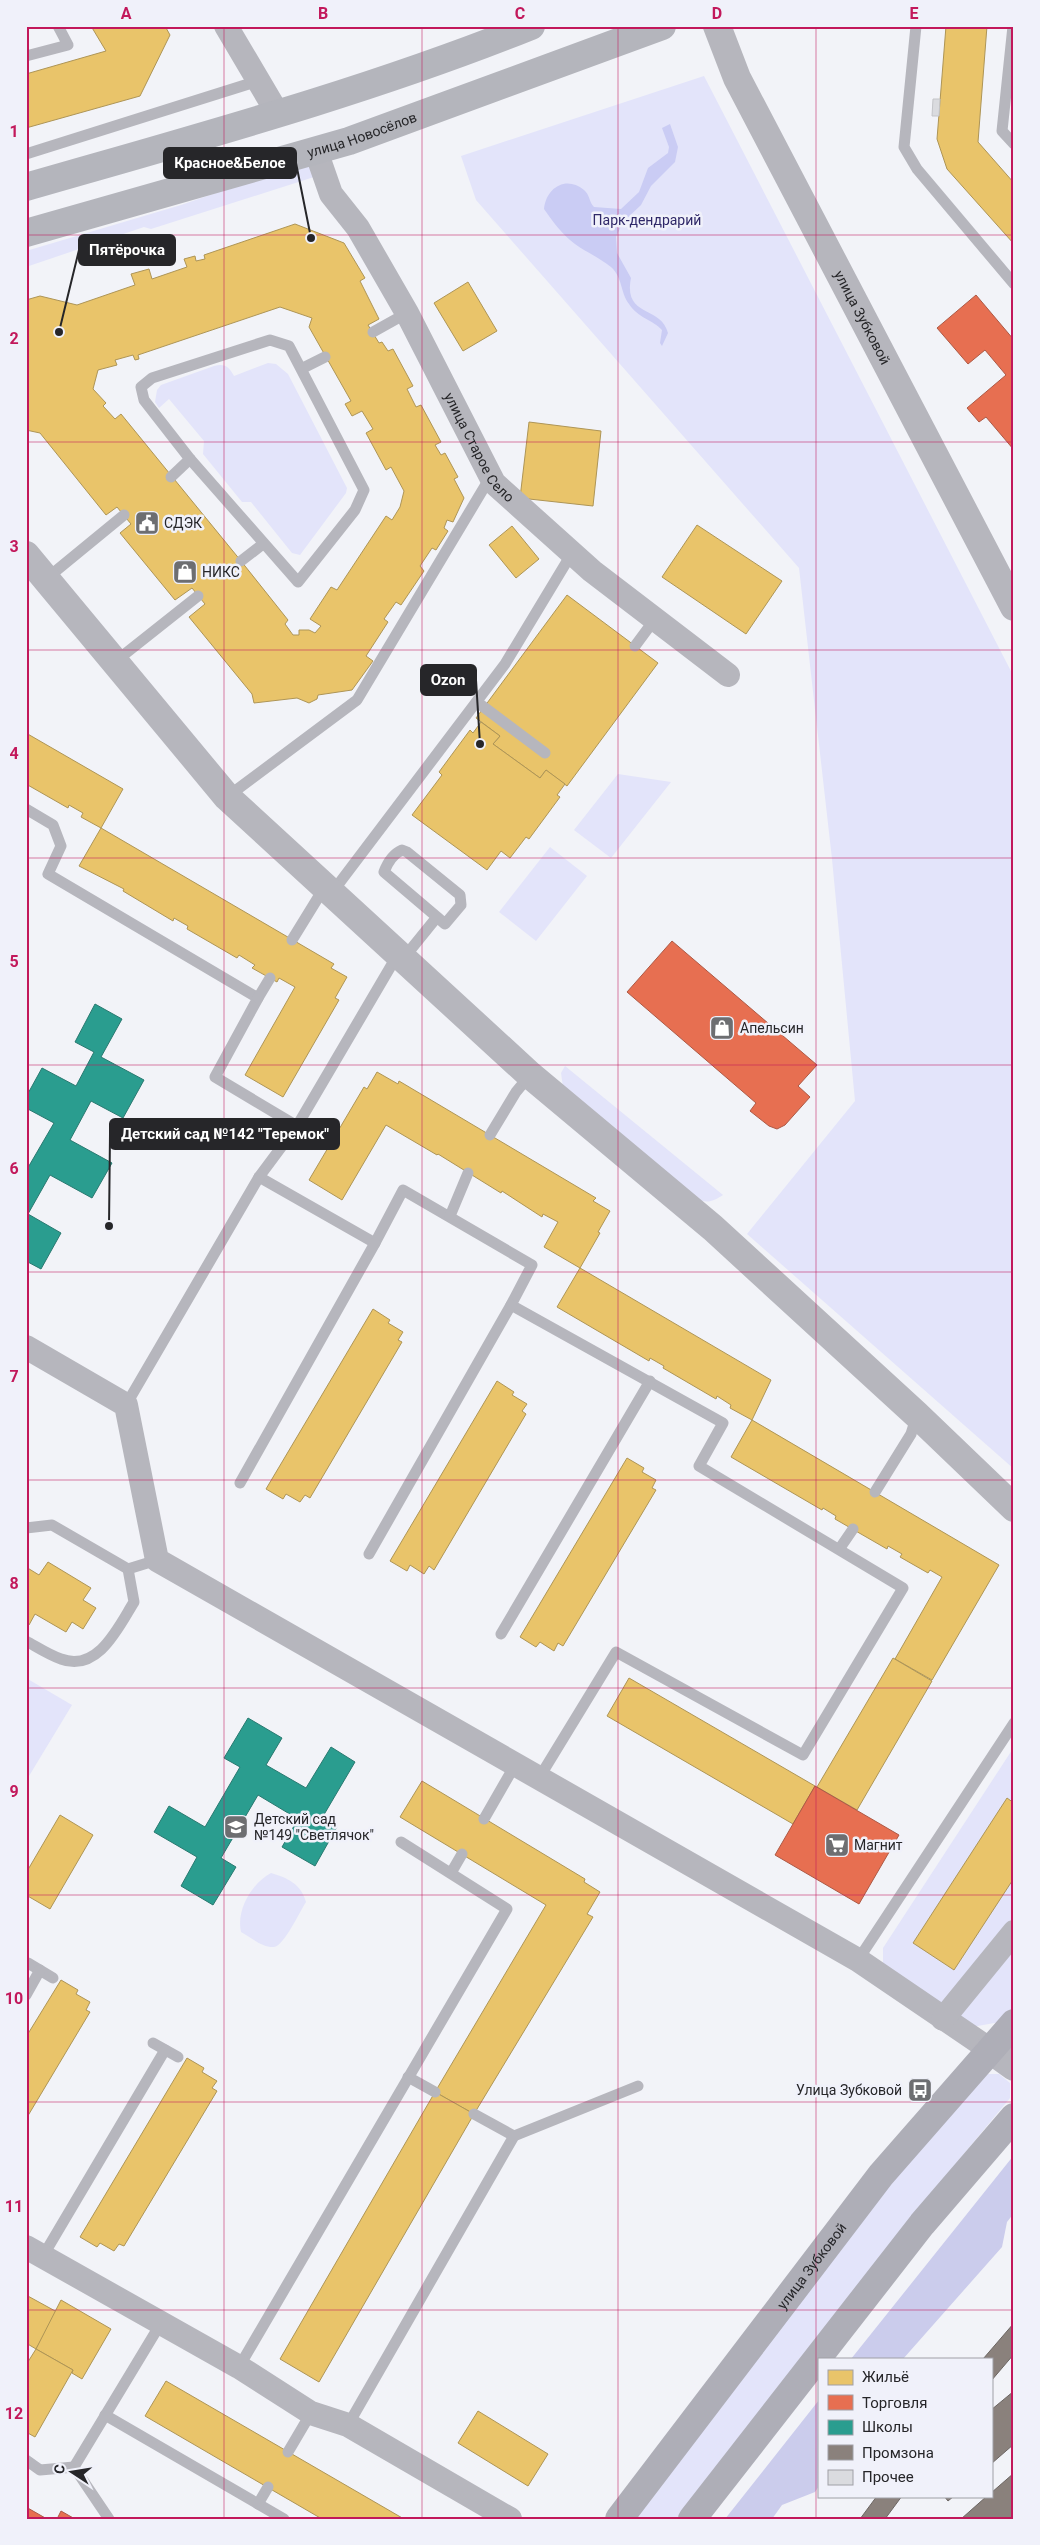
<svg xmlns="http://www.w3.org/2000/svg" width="1040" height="2545" viewBox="0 0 1040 2545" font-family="Roboto,sans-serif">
<rect width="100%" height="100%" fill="#f2f3f8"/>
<!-- green -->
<g fill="#e3e4fa">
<polygon points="704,76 1014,677 1014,1469 747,1234 855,1101 832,859 799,568 476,200 461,156"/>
<polygon points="303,163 312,166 314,177 151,229 144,227 26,267 26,251 181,205"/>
<path d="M268,363L276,364L288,374L347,488L346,493L300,555L292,553L251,502H242L203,454L204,441L169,399L159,408L155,402L157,390L161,385L214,366C224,363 229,366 234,376Z"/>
<polygon points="618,774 671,782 611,858 574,830"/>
<polygon points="550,847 587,876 536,941 499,912"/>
<path d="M565,1066L723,1195C712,1202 707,1204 695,1198L563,1087L561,1073Z"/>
<polygon points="26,1678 72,1705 26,1781"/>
<polygon points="1014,1747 1014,2008 1000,2022 972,2027 883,1967 883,1948"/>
<path d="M271,1873C288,1878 301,1884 306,1902C300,1911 284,1946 274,1947C263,1948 250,1937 241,1932C236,1910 252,1883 271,1873Z"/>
<polygon points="988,2074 999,2074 1010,2083 1010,2098 911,2218 678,2519 636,2519 886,2186 973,2085"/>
</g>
<!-- forest -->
<g fill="#cbccec">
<polygon points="1014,2155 1014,2213 1007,2222 1002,2247 903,2359 851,2359"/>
<polygon points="819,2400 819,2486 815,2492 782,2505 772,2519 725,2519"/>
</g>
<!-- water -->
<path fill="#caccf4" d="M670,124L678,147L675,162L651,186L641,205L623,222L616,237L617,253L631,278C623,318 661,305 668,333L662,346L660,343L662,330C653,320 638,318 629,304C620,292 623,278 611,267C600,258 586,252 575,244C562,234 553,222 544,209C546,188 566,175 584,190C590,195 589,202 594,207L621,209L639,192L648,168L668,153L669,147L662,128Z"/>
<!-- homes -->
<g fill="#e9c46a" stroke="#ae9556" fill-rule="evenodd">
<polygon points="91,26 165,26 170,35 140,96 26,128 26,74 106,51"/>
<polygon points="946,26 987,26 978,142 1014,183 1014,244 947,169 937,139"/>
<path d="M295,224L344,243L365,278L360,281L379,319L368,325L379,343L382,342L388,351L393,349L413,386L407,389L416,407L421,405L441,442L435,445L441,455L445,453L458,477L454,479L464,498L453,522L447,520L444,528L448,531L436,550L432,548L420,566L424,571L401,605L396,602L384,619L388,622L366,656L373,661L352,690L318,695L317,699L309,703L297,698L254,703L252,694L189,617L205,604L192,588L175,600L120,533L131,524L117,507L106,515L40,433L26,430V300L40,296L77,305L135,285L131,274L149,269L152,279L187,267L184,259L195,256L196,261L205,259L204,255ZM280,307L312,318L309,327L351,401L345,404L352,416L362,411L373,429L366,433L386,470L391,467L404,491L400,507L392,520L386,516L337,590L331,587L310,619L321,626L315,633L309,630H299V635H293L285,624L288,620L241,561L121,414L115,419L103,406L106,403L93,389L98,370L117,365L115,360L133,355L135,360L139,359L138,355Z"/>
<polygon points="468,282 497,331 463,351 434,303"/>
<polygon points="529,422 601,431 593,506 520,498"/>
<polygon points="697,525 782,581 746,634 662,577"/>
<polygon points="512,526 539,559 516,578 489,545"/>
<polygon points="567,595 658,663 567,786 546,770 540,778 493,744 500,736 476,718"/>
<polygon points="481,722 500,736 493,744 540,778 546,770 565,784 557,795 560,797 529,839 526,837 510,858 501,851 487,870 412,815 442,775 439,772 470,730 473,733"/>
<polygon points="26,733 123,789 101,828 81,817 83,813 69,805 68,808 26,784"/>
<polygon points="101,828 334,964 331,968 347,977 335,998 339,1000 283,1097 245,1075 295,987 279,978 277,982 252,968 255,965 239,955 237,958 187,929 188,926 174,918 173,921 123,891 124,889 79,866"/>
<polygon points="377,1072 398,1084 399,1081 596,1198 593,1201 610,1211 598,1232 600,1233 580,1268 544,1247 558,1222 543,1214 542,1217 502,1191 501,1193 438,1154 437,1155 386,1125 342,1200 309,1180 364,1087 367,1089"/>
<polygon points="580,1268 771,1380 752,1420 730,1408 731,1405 717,1396 716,1399 663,1368 664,1366 650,1358 649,1361 557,1307"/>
<polygon points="373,1309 390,1320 388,1323 403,1332 398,1340 402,1342 310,1498 305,1495 300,1502 286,1494 283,1499 266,1489"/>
<polygon points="497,1381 514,1392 512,1395 527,1404 522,1411 526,1414 434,1570 429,1566 424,1574 410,1565 407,1571 390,1561"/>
<polygon points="752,1420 999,1565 932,1680 895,1659 942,1577 930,1570 928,1573 900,1557 902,1554 888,1546 887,1549 835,1519 836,1516 823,1508 822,1510 731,1457"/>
<polygon points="627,1458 644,1468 642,1472 656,1480 652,1488 656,1490 563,1646 558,1643 554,1651 540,1642 536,1647 520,1637"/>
<polygon points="48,1562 91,1588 83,1600 96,1608 83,1629 72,1622 66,1632 35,1614 29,1625 26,1624 26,1567 39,1575"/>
<polygon points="893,1658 932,1681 857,1810 817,1787"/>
<polygon points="629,1678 815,1786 793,1824 607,1716"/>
<polygon points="422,1781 585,1879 584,1882 600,1892 587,1914 593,1917 474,2114 435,2092 546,1905 400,1817"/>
<polygon points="1007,1798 1014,1803 1014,1878 954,1970 913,1943"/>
<polygon points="60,1815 93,1835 50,1909 26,1895 26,1873"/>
<polygon points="61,1980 78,1990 76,1994 90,2002 86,2010 90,2012 26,2119 26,2037"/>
<polygon points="187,2058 204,2068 202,2072 217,2081 212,2088 217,2091 124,2246 119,2244 114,2251 100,2243 97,2247 80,2237"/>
<polygon points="435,2092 474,2114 319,2382 280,2359"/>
<polygon points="26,2295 57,2312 36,2349 26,2343"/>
<polygon points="61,2300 111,2329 82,2379 72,2373 73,2370 36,2349"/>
<polygon points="36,2349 73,2370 35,2437 26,2432 26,2365"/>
<polygon points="166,2381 404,2519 322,2519 145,2416"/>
<polygon points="478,2411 548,2454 528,2486 458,2443"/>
</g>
<!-- shops -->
<g fill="#e76f51" stroke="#ad5945">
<polygon points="976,295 1014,340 1014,450 986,417 979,422 967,408 1006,375 985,350 968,364 937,328"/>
<polygon points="672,941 817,1065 798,1086 810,1097 785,1125 777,1129 769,1126 750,1111 756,1103 627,992"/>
<polygon points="815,1786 899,1835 859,1904 775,1855"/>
<polygon points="26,2507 47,2519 26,2519"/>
<polygon points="61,2511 75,2519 57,2519"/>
</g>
<!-- schools -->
<g fill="#2a9d8f" stroke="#297970">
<polygon points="95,1004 122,1019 101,1057 144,1080 123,1118 91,1101 70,1140 112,1163 92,1198 50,1175 28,1214 61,1233 41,1269 26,1261 26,1171 54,1123 26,1108 26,1097 42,1068 76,1086 94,1052 75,1042"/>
<polygon points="248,1718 282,1738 266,1765 306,1788 331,1747 355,1762 322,1818 337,1827 315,1866 282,1847 298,1819 258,1795 221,1858 236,1867 213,1905 181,1886 197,1857 154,1832 169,1806 205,1827 240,1767 224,1758"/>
</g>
<!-- industry -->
<g fill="#8a817c" stroke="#6c6663">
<polygon points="1014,2323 1014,2354 991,2381 991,2359 983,2359"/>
<polygon points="1014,2391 1014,2444 991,2464 991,2410"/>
<polygon points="1014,2473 1014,2519 961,2519 987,2496 991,2496 991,2493"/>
<polygon points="877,2496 902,2496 885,2519 860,2519"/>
<polygon points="944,2496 954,2496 948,2501"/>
</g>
<!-- building -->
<polygon fill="#dadbdf" stroke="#c4c5c9" points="933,99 940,99 939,116 932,116"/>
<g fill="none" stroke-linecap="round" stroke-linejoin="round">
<!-- service -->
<g stroke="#b6b6bd" stroke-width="11">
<polyline points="916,26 904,147 917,169 1014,284"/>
<polyline points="1013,26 1002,131 1014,144"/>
<polyline points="26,56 68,45 58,26"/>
<polyline points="26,154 258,81"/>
<polyline points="373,332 407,313"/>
<polyline points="301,369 364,490 355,510 298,582 190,459 144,400 141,387 152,378 270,340 289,346 301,369 325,357"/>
<polyline points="171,477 190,459"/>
<polyline points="241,561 263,544"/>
<polyline points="46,579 124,515"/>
<polyline points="635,646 655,619"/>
<polyline points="116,661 198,596"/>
<polyline points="477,702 545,753"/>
<polyline points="227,797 357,700 491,476"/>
<polyline points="26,809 53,825 61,846 48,874 258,998 215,1077 297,1126"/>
<polyline points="331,894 505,664 572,553"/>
<polyline points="292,940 324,888"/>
<path d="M403,959L437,917L384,872C387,864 393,854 402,850L407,852L460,895L461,905L445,924L437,917"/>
<polyline points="258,998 270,978"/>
<polyline points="490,1135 516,1092 530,1075"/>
<polyline points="259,1177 375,1243 403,1190 532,1265 511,1305 723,1423 699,1466 903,1588 803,1755 616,1652 539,1778"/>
<polyline points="450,1216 468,1173"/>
<polyline points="126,1405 259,1177 297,1126 398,954"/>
<polyline points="240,1483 375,1243"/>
<polyline points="875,1492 911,1434 917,1415"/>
<polyline points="26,1528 52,1525 128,1569 157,1560"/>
<polyline points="840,1548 853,1529"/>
<polyline points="369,1554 511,1305"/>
<polyline points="501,1634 650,1381"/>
<path d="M26,1641C37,1647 49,1655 61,1659C98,1673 119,1626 134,1602L128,1569"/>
<polyline points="484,1819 515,1765"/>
<polyline points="451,1873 462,1854"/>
<polyline points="858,1960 1014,1723"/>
<polyline points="28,1963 53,1978"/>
<polyline points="26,1995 40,1970"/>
<polyline points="153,2043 178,2057"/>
<polyline points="408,2077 435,2092"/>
<polyline points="474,2114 514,2136"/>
<polyline points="43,2256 165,2050"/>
<polyline points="239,2367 507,1909 401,1842"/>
<polyline points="105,2415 284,2519"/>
<polyline points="348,2425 514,2136 638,2086"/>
<polyline points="288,2452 311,2413"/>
<polyline points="26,2460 40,2470 74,2467"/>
<polyline points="258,2504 268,2487"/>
<polyline points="109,2519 74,2467 161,2323"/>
</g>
<!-- minor -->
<g stroke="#b6b6bd" stroke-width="24">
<polyline points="226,26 278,114"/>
<path id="s1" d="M316,151L331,194L358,228L407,313L494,483L592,571L728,675"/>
<polyline points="26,1347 126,1405 157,1560 858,1960 989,2049"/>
<polyline points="943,2019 1014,1932"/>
<polyline points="26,2247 239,2367 311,2413 348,2425 510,2519"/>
</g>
<!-- tertiary -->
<g stroke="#b6b6bd" stroke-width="28">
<path id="s2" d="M717,26L737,78L1014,607"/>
<polyline points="26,555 227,797 530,1075 713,1228 917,1415 1014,1508"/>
<polyline points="989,2049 1014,2067"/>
</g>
<!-- secondary -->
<g stroke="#b4b5bc" stroke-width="28">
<path d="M26,187C196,138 367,92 531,26"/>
<path id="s3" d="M26,233L349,141L662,26"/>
</g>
<!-- primary -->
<g stroke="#aeaeb7" stroke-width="28">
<path id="s4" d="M619,2519L881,2175L1014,2023"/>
<polyline points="692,2519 922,2224 1014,2117"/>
</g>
</g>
<!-- grid -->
<path fill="none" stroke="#c2185b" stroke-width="1" stroke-opacity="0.55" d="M224,26V2519M422,26V2519M618,26V2519M816,26V2519M26,235H1014M26,442H1014M26,650H1014M26,858H1014M26,1065H1014M26,1272H1014M26,1480H1014M26,1688H1014M26,1895H1014M26,2102H1014M26,2310H1014"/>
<!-- icons -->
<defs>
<symbol id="civic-square" viewBox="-11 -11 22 22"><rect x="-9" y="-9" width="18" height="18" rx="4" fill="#6d6e71" stroke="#f0f1fa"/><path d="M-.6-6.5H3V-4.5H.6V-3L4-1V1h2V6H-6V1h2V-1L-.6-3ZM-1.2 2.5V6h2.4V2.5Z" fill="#fff"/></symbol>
<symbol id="shop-square" viewBox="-11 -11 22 22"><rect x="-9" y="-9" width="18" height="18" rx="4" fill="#6d6e71" stroke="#f0f1fa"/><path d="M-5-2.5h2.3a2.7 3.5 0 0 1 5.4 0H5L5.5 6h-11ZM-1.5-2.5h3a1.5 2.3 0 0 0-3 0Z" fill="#fff"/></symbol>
<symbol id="school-square" viewBox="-11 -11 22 22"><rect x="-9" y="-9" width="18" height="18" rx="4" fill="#6d6e71" stroke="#f0f1fa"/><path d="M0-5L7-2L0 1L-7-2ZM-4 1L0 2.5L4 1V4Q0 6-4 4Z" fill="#fff"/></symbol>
<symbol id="supermarket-square" viewBox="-11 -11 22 22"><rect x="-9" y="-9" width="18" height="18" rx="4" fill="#6d6e71" stroke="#f0f1fa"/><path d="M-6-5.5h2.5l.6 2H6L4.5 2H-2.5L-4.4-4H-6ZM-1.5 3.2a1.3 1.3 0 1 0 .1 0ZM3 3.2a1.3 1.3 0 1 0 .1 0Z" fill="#fff"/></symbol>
<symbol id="bus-square" viewBox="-11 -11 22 22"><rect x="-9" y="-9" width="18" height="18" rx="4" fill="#6d6e71" stroke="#f0f1fa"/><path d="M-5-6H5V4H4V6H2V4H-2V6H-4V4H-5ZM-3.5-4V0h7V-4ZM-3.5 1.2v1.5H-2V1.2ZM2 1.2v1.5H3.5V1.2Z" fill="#fff"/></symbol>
</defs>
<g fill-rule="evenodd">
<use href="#civic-square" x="133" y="509" width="28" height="28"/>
<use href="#shop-square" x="171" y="558" width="28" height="28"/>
<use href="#shop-square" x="708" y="1014" width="28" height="28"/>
<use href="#school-square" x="222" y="1813" width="28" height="28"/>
<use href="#supermarket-square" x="823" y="1831" width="28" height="28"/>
<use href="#bus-square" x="906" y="2076" width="28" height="28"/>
</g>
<g text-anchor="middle" stroke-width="5" stroke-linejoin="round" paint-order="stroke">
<!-- street labels -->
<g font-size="14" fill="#262629" stroke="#f0f1fa">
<text dy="5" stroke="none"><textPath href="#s3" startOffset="350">улица Новосёлов</textPath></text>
<text dy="5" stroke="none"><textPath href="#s2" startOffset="326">улица Зубковой</textPath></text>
<text dy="5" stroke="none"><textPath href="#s1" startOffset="340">улица Старое Село</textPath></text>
<text dy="5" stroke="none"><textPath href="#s4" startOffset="318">улица Зубковой</textPath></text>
</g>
<!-- park labels -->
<g font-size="14" fill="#2f2868" stroke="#f0f1fa">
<text x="647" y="225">Парк-дендрарий</text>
</g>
<!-- poi labels -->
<g font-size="14" fill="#262629" stroke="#f0f1fa" text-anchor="start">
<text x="164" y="528">СДЭК</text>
<text x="202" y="577">НИКС</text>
<text x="740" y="1033">Апельсин</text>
<text x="254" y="1824">Детский сад<tspan x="254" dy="16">№149 "Светлячок"</tspan></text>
<text x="854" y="1850">Магнит</text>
<text x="902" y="2095" text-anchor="end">Улица Зубковой</text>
</g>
</g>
<!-- callouts -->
<path fill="none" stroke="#262629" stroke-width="2" d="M311 238L296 163M59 332L79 250M480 744L476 680M109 1226L110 1134"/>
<g fill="#262629" stroke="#f0f1fa" stroke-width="2">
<circle cx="311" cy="238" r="5"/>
<circle cx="59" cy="332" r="5"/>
<circle cx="480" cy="744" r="5"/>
<circle cx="109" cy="1226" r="5"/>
</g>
<g fill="#262629" stroke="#262629" stroke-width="2">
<rect x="164" y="148" width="132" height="30" rx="5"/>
<rect x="79" y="235" width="96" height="30" rx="5"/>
<rect x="421" y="665" width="55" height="30" rx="5"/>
<rect x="110" y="1119" width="229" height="30" rx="5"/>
</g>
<g font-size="15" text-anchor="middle" font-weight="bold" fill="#fff">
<text x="230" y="168">Красное&amp;Белое</text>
<text x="127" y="255">Пятёрочка</text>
<text x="448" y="685">Ozon</text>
<text x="225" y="1139">Детский сад №142 "Теремок"</text>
</g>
<!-- border -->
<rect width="1040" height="2545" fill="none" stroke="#f0f1fa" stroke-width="55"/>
<!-- legend -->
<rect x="818" y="2358" width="175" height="140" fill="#f0f1fa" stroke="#9fa0a6"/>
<rect x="828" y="2370" width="25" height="15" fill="#e9c46a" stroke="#9fa0a6"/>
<text x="862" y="2382" font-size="15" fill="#262629">Жильё</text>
<rect x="828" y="2395" width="25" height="15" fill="#e76f51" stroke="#9fa0a6"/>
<text x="862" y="2408" font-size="15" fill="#262629">Торговля</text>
<rect x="828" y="2420" width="25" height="15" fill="#2a9d8f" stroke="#9fa0a6"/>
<text x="862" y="2432" font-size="15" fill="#262629">Школы</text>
<rect x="828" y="2445" width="25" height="15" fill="#8a817c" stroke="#9fa0a6"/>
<text x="862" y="2458" font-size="15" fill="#262629">Промзона</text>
<rect x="828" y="2470" width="25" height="15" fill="#dadbdf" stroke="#9fa0a6"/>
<text x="862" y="2482" font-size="15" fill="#262629">Прочее</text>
<!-- north arrow -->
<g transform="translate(72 2472) rotate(282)" stroke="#f0f1fa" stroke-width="4" paint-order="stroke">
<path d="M0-4L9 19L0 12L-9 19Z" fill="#262629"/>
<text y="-8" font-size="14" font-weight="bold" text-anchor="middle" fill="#262629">С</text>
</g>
<rect x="28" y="28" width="984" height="2490" fill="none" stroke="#c2185b" stroke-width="2"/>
<g font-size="16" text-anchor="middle" font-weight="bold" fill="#c2185b">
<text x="126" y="19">A</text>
<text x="323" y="19">B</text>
<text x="520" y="19">C</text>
<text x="717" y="19">D</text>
<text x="914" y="19">E</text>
<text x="14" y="137">1</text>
<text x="14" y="344">2</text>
<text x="14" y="552">3</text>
<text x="14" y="759">4</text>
<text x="14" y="967">5</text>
<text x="14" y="1174">6</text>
<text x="14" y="1382">7</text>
<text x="14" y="1589">8</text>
<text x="14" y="1797">9</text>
<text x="14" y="2004">10</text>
<text x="14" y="2212">11</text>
<text x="14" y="2419">12</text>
</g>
</svg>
